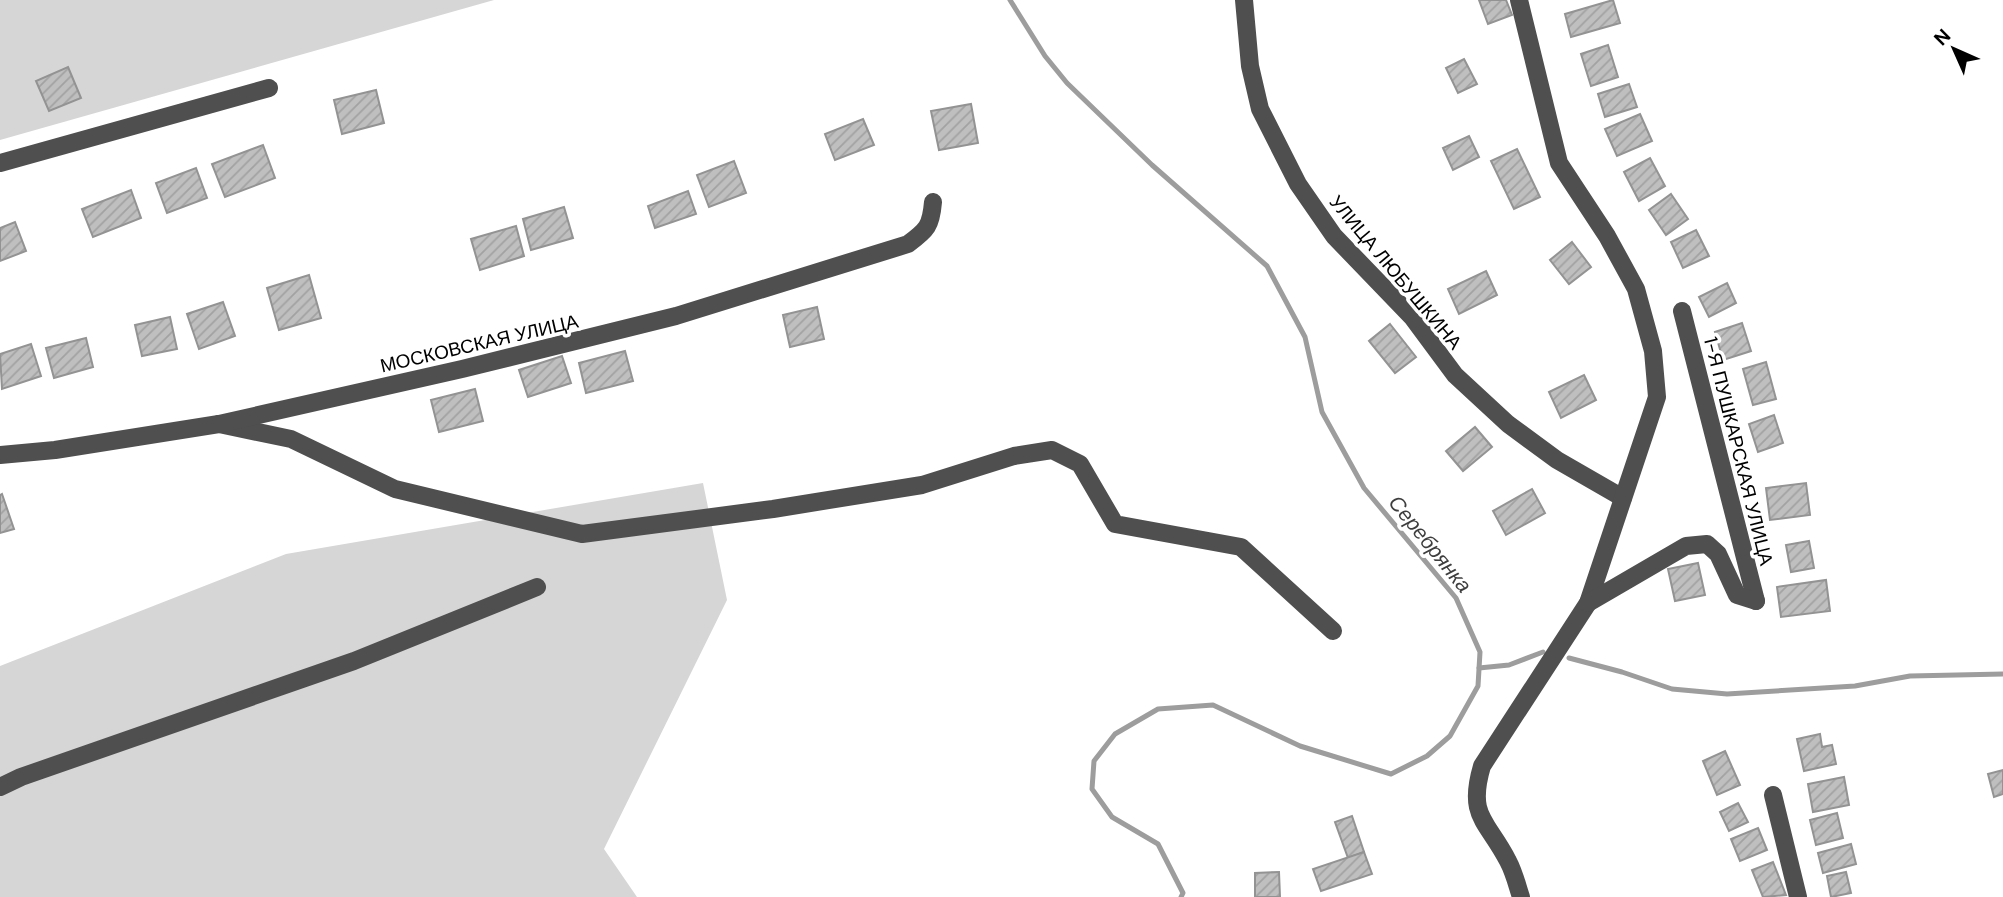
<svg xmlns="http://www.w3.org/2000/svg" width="2003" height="897" viewBox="0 0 2003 897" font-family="'DM Sans',sans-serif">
<defs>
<pattern id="building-hatch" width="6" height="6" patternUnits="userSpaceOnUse" patternTransform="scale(1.75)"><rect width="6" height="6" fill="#bfbfbf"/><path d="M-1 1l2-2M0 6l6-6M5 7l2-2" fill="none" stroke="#a2a2a2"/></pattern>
</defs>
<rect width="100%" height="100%" fill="#fff"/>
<!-- garden -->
<g fill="#d6d6d6">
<polygon points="0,0 494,0 0,140"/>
<polygon points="703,483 727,600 604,849 637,897 0,897 0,666 286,554"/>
</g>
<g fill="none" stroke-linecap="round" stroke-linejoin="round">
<!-- stream -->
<g stroke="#9d9d9d" stroke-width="5">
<polyline points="1010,0 1045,56 1067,83 1152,165 1267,266 1305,337 1322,412 1364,488 1456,598 1480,652 1478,686 1450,736 1427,756 1391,774 1300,746 1213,705 1158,709 1115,734 1094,761 1092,789 1112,817 1158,844 1183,893 1181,897"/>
<polyline points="1569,658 1622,672 1672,689 1727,694 1855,686 1910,676 2003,674"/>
<polyline points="1479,668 1509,665 1543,652"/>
</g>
</g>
<!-- building -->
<g fill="url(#building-hatch)" stroke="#939393" stroke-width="2">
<polygon points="1479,0 1506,0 1512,15 1488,24"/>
<polygon points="1613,0 1620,23 1571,37 1565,14"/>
<polygon points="1608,45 1618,77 1591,86 1581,54"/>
<polygon points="1464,59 1477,84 1458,93 1446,68"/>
<polygon points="68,67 81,98 49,111 36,81"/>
<polygon points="1629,84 1637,107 1605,117 1598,94"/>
<polygon points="376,90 384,123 342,134 334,100"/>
<polygon points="971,104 978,143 939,150 931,111"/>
<polygon points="1640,114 1652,141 1617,156 1605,129"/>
<polygon points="863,119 874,145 835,160 825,134"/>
<polygon points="1469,136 1479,157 1453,170 1443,148"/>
<polygon points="263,145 275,178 225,197 212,164"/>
<polygon points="1517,149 1540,197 1514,209 1491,161"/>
<polygon points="1650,158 1665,186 1639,201 1624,172"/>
<polygon points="734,161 746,193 709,207 697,175"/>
<polygon points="196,168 207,198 167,213 156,183"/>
<polygon points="131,190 141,218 93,237 82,209"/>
<polygon points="688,191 696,214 655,228 648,206"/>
<polygon points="1671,194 1688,219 1666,235 1649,210"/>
<polygon points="564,207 573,238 531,250 523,219"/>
<polygon points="15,222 26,251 0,261 0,228"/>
<polygon points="516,226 524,256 480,270 471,239"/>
<polygon points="1696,230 1709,256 1683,268 1671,242"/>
<polygon points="1572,242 1591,267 1569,284 1550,260"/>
<polygon points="1486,271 1497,295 1459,314 1448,289"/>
<polygon points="309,275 321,318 279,330 267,288"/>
<polygon points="1727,283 1736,303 1709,317 1699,297"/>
<polygon points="223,302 235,336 199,349 187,314"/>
<polygon points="817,307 824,339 790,347 783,315"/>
<polygon points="170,317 177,349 142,356 135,325"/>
<polygon points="1742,323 1751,351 1723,360 1715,332"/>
<polygon points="1390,324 1416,357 1395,373 1369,341"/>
<polygon points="86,338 93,367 54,378 46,348"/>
<polygon points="31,344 41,376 2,389 0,354"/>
<polygon points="625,351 633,381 586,393 579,363"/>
<polygon points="562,356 571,383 528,397 519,370"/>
<polygon points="1766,362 1776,399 1753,405 1743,369"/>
<polygon points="1584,375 1596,400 1561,418 1549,392"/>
<polygon points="475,389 483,421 439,432 431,400"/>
<polygon points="1774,415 1783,443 1758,452 1749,424"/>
<polygon points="1475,427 1492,447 1463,471 1446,451"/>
<polygon points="1806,483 1810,515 1770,520 1766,488"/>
<polygon points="1532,489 1545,513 1506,535 1493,511"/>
<polygon points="2,494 14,529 0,533 0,495"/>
<polygon points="1809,541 1814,568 1791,572 1786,545"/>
<polygon points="1698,563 1705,595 1675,601 1668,569"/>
<polygon points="1826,580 1830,611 1781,617 1777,587"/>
<polygon points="1820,734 1822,747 1832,745 1836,764 1804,771 1797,739"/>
<polygon points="1725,751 1740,785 1717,795 1703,761"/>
<polygon points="2003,770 2003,794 1994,797 1988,774"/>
<polygon points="1844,777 1849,805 1813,812 1808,784"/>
<polygon points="1738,803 1748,822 1729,831 1720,812"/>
<polygon points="1837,813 1843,838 1816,845 1810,820"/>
<polygon points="1352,816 1364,852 1348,858 1335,822"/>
<polygon points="1758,828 1767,850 1740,861 1731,839"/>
<polygon points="1851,844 1856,864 1823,873 1818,853"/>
<polygon points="1364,852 1372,874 1321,891 1313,869"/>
<polygon points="1773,862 1786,895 1763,897 1752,870"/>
<polygon points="1279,872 1280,897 1255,897 1255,873"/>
<polygon points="1846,872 1851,893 1831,897 1827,876"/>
</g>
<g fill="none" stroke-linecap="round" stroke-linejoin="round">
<!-- minor -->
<g stroke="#4f4f4f" stroke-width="18">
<polyline points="1244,0 1250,66 1260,109 1298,184 1334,236 1412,317 1455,375 1508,424 1557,460 1623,498"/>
<path d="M1519,0L1559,163L1607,236L1636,289L1653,351L1657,397L1588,603L1482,766C1467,817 1487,820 1508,861C1514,872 1517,885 1521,897"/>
<polyline points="0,163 269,88"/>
<polyline points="1682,311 1756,601"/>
<polyline points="219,424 291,439 395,489 582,534 773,509 922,485 1014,456 1052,450 1080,464 1115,524 1241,547 1333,631"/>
<path d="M0,455L55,450L219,424L462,369L676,316L908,244C927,230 931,226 933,202"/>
<polyline points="1588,603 1686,546 1707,544 1718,554 1737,595 1756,601"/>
<polyline points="0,787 21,777 354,661 537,587"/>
<polyline points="1773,795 1798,897"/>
</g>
</g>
<g text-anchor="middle" stroke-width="7" stroke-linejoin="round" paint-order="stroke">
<!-- street labels -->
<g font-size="19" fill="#000" stroke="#fff">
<text transform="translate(1396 272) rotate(50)" y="7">УЛИЦА ЛЮБУШКИНА</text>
<text transform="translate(479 343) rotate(-13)" y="7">МОСКОВСКАЯ УЛИЦА</text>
<text transform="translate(1739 451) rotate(76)" y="7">1-Я ПУШКАРСКАЯ УЛИЦА</text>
</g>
<!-- water labels -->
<g font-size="21" font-style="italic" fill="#3e3e3e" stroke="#fff">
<text transform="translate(1430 544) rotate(51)" y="7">Серебрянка</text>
</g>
</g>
<!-- north arrow -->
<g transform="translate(1954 49) rotate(315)" stroke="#ffffff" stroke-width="5" paint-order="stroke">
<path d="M0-5L12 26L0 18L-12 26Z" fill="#000000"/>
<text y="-10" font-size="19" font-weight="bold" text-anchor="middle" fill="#000000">N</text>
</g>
</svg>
